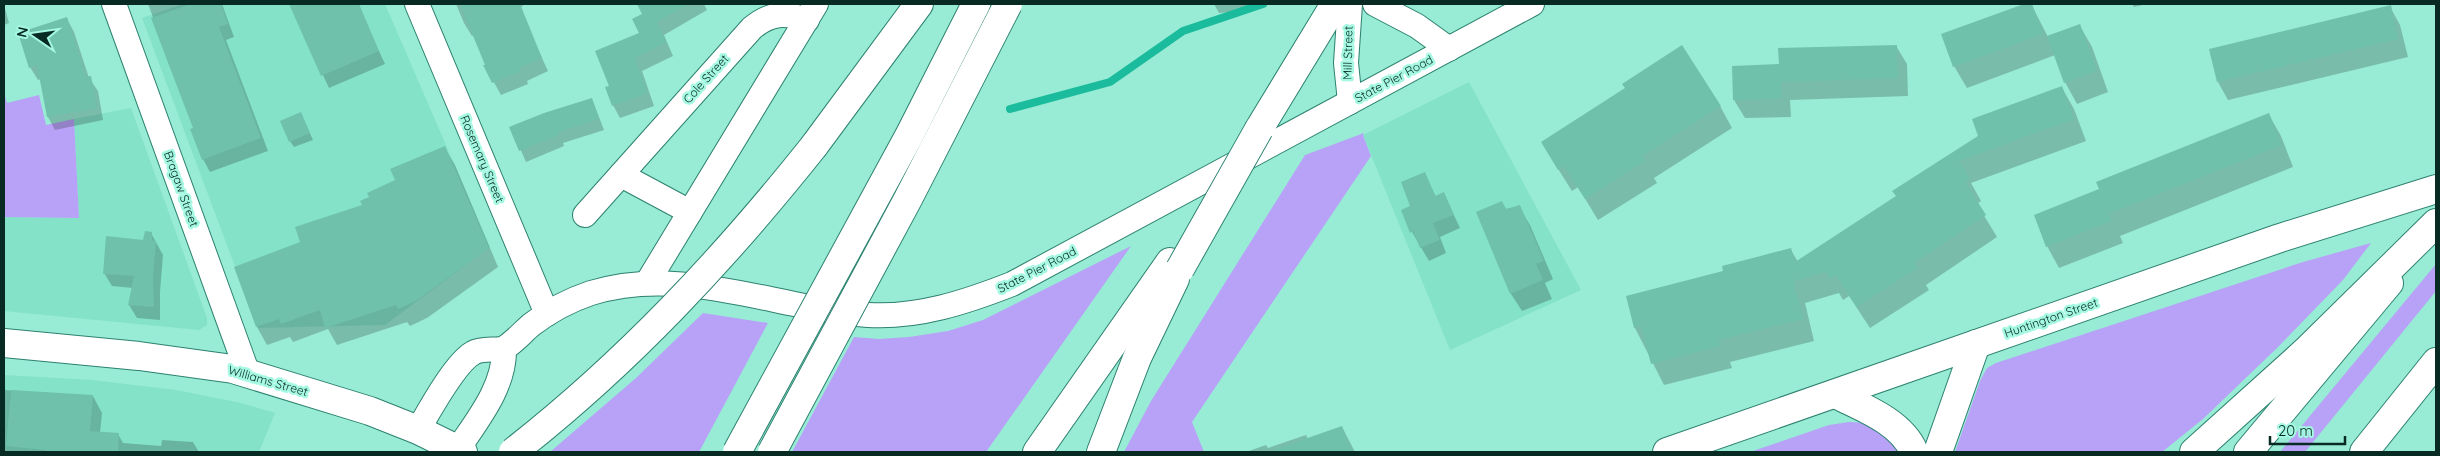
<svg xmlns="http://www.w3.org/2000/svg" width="2440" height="456" viewBox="0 0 2440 456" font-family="Quicksand,sans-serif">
<rect width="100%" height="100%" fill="#98ebd4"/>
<!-- built -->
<g fill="#84e2c9">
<polygon points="183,4 385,4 490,247 385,325 258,328 142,18"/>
<polygon points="1469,82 1581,290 1450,350 1363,135"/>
<polygon points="131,108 207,318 207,325 199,330 4,311 4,217 79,218 74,119"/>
<polygon points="4,375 92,380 176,390 241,403 275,413 259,452 4,452"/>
</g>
<!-- green -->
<g fill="#b8a2f8">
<polygon points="4,93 7,103 39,95 46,125 74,119 79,218 4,217"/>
<polygon points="1364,133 1363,135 1371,156 1192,422 1204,452 1124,452 1151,401 1305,155"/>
<polygon points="2371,243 2343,280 2277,348 2203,419 2162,452 1955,452 1980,381 1987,368 1996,363 2303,262"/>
<polygon points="1131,246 986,452 792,452 854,337 879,339 909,337 948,331 983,320"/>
<polygon points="2436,264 2436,291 2305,452 2280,452"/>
<polygon points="703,313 768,323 699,452 550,452 636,378"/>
<path d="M1849,422C1875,422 1884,433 1899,452H1750L1829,425Z"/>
</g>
<!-- shadow -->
<g fill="#0003">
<polygon points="148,4 222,4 234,37 226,40 268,151 210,172 203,159 195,128"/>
<polygon points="302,4 357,4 385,64 329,88 292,9"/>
<polygon points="456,4 522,4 523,6 510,12 530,32 548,71 527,81 528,84 501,95 485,66 486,65 474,35 472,36 464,23"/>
<polygon points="639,4 704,4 707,10 664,35 673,56 642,71 654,106 620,118 613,105 610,87 641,34 644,14"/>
<polygon points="1214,4 1252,4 1253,10 1219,13"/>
<polygon points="2028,4 2031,4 2048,37 2080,26 2092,47 2108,92 2077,104 2065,82 2055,55 1967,88 1954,66 1943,35"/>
<polygon points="2132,4 2147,4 2134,7"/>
<polygon points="4,5 9,23 4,25"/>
<polygon points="2390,7 2400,25 2408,57 2228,100 2218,82"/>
<polygon points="67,19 74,32 89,78 98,91 103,120 55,130 48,117 41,79 38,80 30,67"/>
<polygon points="1896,46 1907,64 1908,96 1790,100 1791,117 1745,118 1734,100 1780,66"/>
<polygon points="2062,88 2074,109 2086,141 1971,183 1981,201 1977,204 1997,237 1926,285 1929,290 1870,328 1849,296 1843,300 1839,293 1805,303 1814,341 1730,362 1732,368 1664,385 1635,328 1628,296 1725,272 1791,250 1798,262"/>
<polygon points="1626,89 1720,106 1732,128 1654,178 1657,183 1598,220 1578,187 1572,191 1555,164"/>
<polygon points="592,99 604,130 563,143 564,146 526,162 511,128"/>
<polygon points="301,114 313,140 294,147 290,141"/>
<polygon points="2269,115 2281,136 2293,167 2120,236 2123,243 2059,268 2047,246 2100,190"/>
<polygon points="444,147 455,165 498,267 427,318 410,326 407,322 337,345 328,329 293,342 290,337 267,345 257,327 301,243 364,206 370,198"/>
<polygon points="1425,174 1436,197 1444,194 1460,228 1440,237 1446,253 1429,261 1412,232 1403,210 1412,207"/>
<polygon points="1519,207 1530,225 1553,279 1545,283 1552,299 1522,311 1511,294 1477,213"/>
<polygon points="151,233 163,255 160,292 160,320 137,318 129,305 133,288 112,286 104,273"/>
<polygon points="4,390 93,396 102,413 100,433 118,434 123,443 161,446 162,440 193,442 199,452 4,452"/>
<polygon points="1342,427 1355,452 1246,452 1266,445 1268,448 1306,435 1308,439"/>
</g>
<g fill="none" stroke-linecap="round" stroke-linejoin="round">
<!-- stream -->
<polyline stroke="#1bbc9d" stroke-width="8" points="1010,109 1110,82 1183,31 1263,4"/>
</g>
<!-- building -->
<g fill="#6fc1ab">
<polygon points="190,4 221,4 228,24 219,27 261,138 202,160 190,129 193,128 151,18"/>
<polygon points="289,4 359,4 379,51 321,76"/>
<polygon points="460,4 520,4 542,58 520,67 521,71 492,83 483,65 485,65"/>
<polygon points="637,4 688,4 657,22 666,42 635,58 648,93 612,106 605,87 609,86 595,51 639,33 632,19 642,14"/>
<polygon points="2024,4 2032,4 2043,34 1953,67 1941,34"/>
<polygon points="2391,5 2398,39 2217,82 2209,49"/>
<polygon points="67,17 86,77 91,76 97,108 47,117 37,65 29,68 18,33"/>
<polygon points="2080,24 2097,71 2064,83 2047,36"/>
<polygon points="1682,45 1721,106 1642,156 1645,161 1585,199 1564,166 1558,170 1541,142 1625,88 1622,84"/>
<polygon points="1897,45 1898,78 1781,82 1781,99 1733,100 1732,66 1779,64 1778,48"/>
<polygon points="2062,86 2074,119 1959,161 1970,179 1965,182 1986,215 1914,263 1917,268 1857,307 1836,275 1830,279 1826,272 1793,281 1803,319 1719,340 1720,346 1651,364 1641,326 1634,328 1626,296 1723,271 1722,266 1791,248 1795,262 1896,196 1892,191 1978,136 1972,119"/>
<polygon points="592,98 599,119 558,132 559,135 519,151 509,127 544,113"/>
<polygon points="301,112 310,133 289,142 280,121"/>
<polygon points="2269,113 2282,145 2108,214 2111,221 2046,247 2034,215 2099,189 2096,182"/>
<polygon points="445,146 489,248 416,301 398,309 396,305 325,328 320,310 281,324 279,319 256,327 234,267 300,242 295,227 362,205 360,201 369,197 367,193 395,180 390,169"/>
<polygon points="1425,172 1435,196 1444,192 1454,215 1433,223 1440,240 1420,248 1413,231 1410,233 1401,210 1410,206 1401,182"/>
<polygon points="1502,201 1506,209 1520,205 1544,261 1536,264 1543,280 1510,294 1476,212"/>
<polygon points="145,231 152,232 152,240 156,241 153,278 154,307 128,305 134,276 103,274 106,236 143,240"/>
<polygon points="11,390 93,395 90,431 119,433 118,452 46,452 46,450 6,446"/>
<polygon points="1342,426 1352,452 1276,452 1276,449"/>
</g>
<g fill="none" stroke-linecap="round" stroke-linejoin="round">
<defs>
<g id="street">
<polyline points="114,4 248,374"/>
<polyline points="417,4 547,314"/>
<polyline points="1350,4 1346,63 1350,102"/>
<polyline points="1375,4 1417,26 1449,49"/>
<polyline points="621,175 690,212"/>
<path d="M585,215L752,28C770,13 785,12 807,20"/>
<polyline points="647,283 816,4"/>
<path d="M418,430C429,411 455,363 473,353C483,347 499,352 506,347C515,341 523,332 531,325C549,311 570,300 591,293C683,264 776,309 868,315C918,318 966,302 1012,284L1532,4"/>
<path d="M458,449C478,419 505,386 504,349"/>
</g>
<g id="secondary">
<polyline points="4,343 139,356 233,369 370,411 418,430 463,452"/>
<polyline points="1667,452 2280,238 2436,189"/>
</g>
<g id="primary">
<polyline points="2248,452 2389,283"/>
<polyline points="2364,452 2436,362"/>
</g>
<g id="highway">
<polyline points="1259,129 1335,4"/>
<polyline points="814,146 919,4"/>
<path d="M1835,394C1862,407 1902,422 1914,452"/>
<polyline points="1037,452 1170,262"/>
<polyline points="1101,452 1137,358 1175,279"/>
<polyline points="1938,452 1976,344"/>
<polyline points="2194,452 2306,351 2436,223"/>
</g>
</defs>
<!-- street casing -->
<use href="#street" stroke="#2c826f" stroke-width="26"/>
<!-- secondary casing -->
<use href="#secondary" stroke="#2c826f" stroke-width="30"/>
<!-- primary casing -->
<use href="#primary" stroke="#2c826f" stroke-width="30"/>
<!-- highway casing -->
<use href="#highway" stroke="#2c826f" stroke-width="30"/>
<!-- street -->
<use href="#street" stroke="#fff" stroke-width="24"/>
<!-- secondary -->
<use href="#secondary" stroke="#fff" stroke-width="28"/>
<!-- primary -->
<use href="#primary" stroke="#fff" stroke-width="28"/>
<!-- highway -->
<use href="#highway" stroke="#fff" stroke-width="28"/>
<defs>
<g id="highway-bridge">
<polyline points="1180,269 1259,129"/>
<path d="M513,452C627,363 724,259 814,146"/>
<polyline points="737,452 909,136 976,4"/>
<polyline points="772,452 908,199 1008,4"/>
</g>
</defs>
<!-- highway-bridge casing -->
<use href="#highway-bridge" stroke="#2c826f" stroke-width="30" stroke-linecap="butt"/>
<!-- highway-bridge -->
<use href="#highway-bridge" stroke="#fff" stroke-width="28"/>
</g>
<g text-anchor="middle" stroke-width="5" stroke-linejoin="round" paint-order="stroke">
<!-- street labels -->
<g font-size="12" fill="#072b23" stroke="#a5f8e1">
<text transform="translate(1348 53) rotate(-89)" y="4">Mill Street</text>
<text transform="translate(706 79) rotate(-48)" y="4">Cole Street</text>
<text transform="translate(1394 79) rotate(-28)" y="4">State Pier Road</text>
<text transform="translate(482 159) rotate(67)" y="4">Rosemary Street</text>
<text transform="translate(181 189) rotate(70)" y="4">Bragaw Street</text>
<text transform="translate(1037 270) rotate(-27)" y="4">State Pier Road</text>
<text transform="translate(2051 318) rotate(-19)" y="4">Huntington Street</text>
<text transform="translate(268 381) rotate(16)" y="4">Williams Street</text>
</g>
</g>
<!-- border -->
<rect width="2440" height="456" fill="none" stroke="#072b23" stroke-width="10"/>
<!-- north arrow -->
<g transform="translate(35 35) rotate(283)" stroke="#a5f8e1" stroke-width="4" paint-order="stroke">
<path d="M0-4L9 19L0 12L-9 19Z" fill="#072b23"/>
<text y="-8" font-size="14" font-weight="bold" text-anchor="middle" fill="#072b23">N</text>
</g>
<!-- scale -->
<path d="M2270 436v8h75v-8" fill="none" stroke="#072b23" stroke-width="2.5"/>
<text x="2278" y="436" font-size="15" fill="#072b23" stroke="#a5f8e1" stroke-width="4" paint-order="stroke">20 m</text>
</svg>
